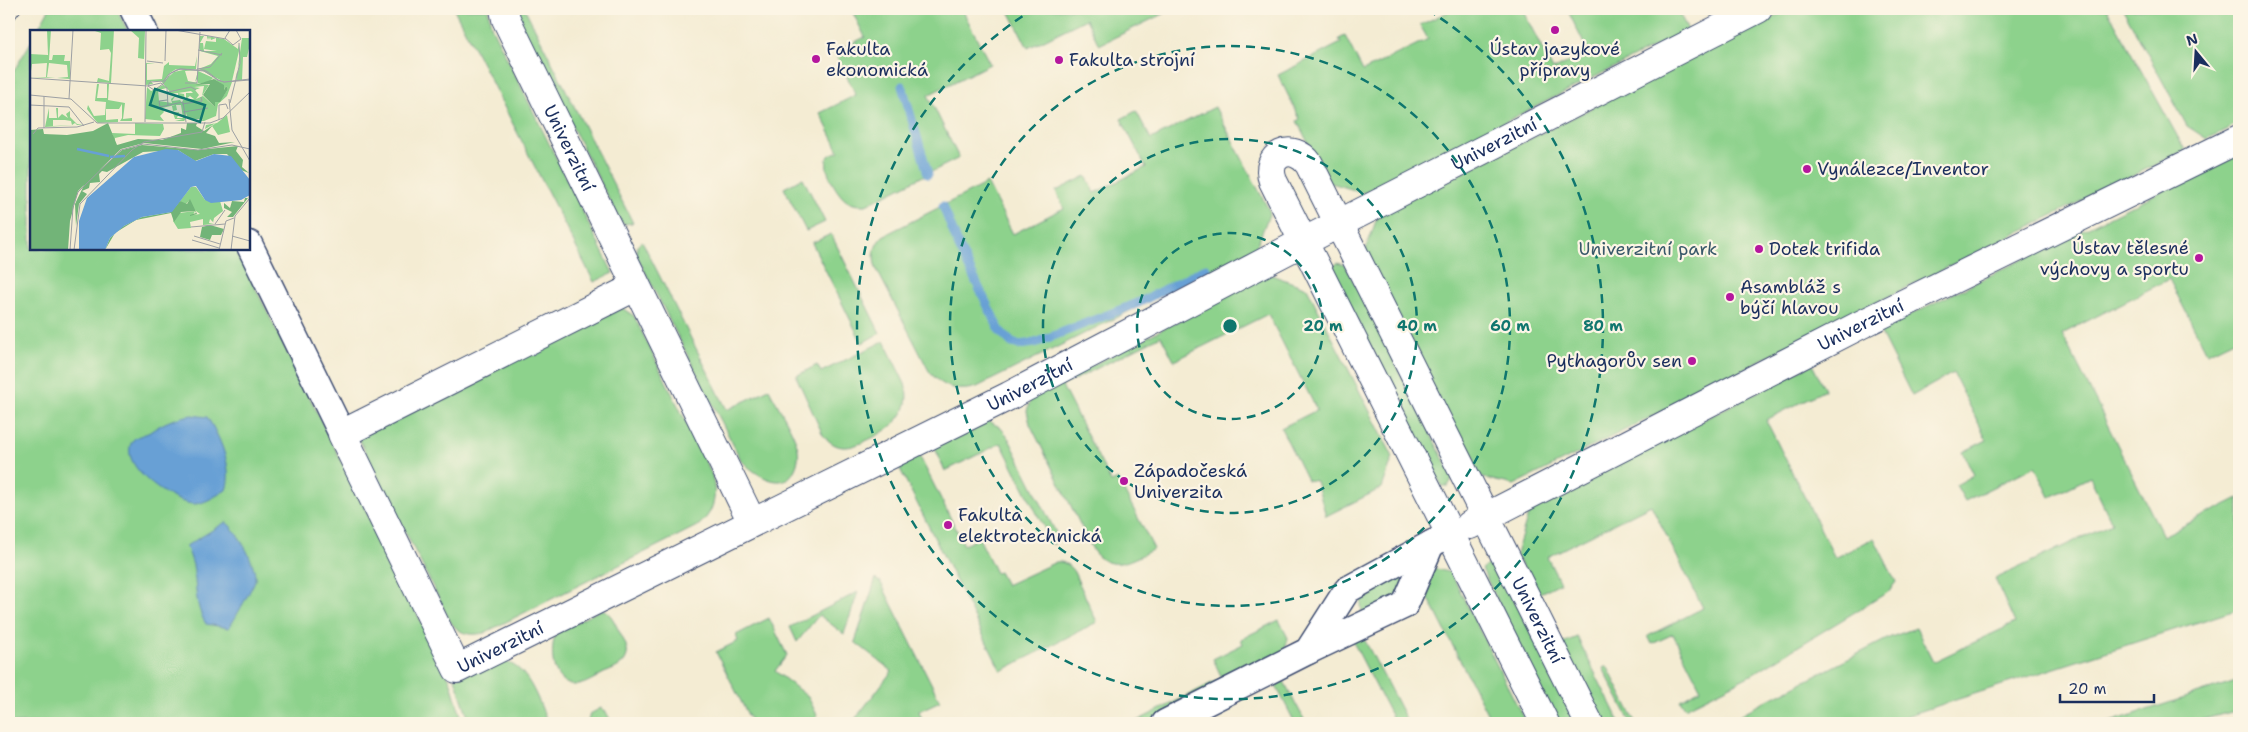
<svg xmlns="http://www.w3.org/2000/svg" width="2248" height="732" viewBox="0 0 2248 732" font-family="'Shantell Sans',sans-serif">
<rect width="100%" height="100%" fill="#fcf5e5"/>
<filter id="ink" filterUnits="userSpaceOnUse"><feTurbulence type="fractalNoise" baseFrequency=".02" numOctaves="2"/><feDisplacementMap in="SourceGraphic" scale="10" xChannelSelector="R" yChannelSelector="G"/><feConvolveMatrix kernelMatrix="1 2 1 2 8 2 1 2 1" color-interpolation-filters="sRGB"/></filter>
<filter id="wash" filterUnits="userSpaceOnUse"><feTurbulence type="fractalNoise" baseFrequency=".0096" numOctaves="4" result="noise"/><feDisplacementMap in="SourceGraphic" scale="20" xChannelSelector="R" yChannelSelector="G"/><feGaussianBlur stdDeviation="1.12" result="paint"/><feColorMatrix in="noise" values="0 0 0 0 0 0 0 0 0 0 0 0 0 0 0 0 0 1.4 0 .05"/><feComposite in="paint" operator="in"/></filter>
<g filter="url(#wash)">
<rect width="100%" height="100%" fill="#f4ecd3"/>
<!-- green -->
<g fill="#8dd28c" stroke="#548075">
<polygon points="49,9 116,9 128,31 37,31"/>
<polygon points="454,9 488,9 491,26 613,273 594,282"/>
<polygon points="518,9 525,9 633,223 624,224 620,221 518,20"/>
<path d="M858,9H962L990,64L928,95L959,158L866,205C859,205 853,205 847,201C838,196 820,166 829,156C831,154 837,152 839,151L820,113L856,95L835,52L865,37L852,11Z"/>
<polygon points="1008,9 1173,9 1099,45 1086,19 1028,48"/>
<polygon points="1454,9 1522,9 1553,70 1588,52 1567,9 1677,9 1688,30 1364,193 1328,182 1297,121 1300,119 1278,75 1341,43 1339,39 1345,36 1363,71 1428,39 1420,25"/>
<polygon points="1790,9 2107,9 2185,150 1762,359 1740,373 1514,485 1475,476 1365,252 1378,215"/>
<polygon points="2123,9 2239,9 2239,123 2207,139 2187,126"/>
<polygon points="31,42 31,249 236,249 450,680 463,723 9,723 9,79"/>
<path d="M1215,107L1270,212L1256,248L977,387C958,393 941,387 929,371L876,268C872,256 874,245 883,236L987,183L1013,234L1064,208L1056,191L1086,176L1095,193L1146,167L1121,119L1136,111L1151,139Z"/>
<polygon points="2239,153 2239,331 2236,333 2238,338 2207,353 2169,279 2062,334 2163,536 2239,498 2239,609 1884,723 1732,723 1743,713 1891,637 1916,628 1933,662 2015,623 1995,579 2112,523 2090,477 2050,497 2035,466 1965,501 1956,485 1974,475 1963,452 1987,440 1953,373 1912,396 1879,330"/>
<polygon points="803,178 825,222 806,231 784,188"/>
<polygon points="831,234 880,333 862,343 812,243"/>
<path d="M642,241L727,410L769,389C777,405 795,433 798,449C799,455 798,463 795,469C784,495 753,473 741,460L637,256V246Z"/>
<polygon points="1337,263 1345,265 1453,478 1448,486 1442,486 1331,269"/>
<path d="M1269,274L1307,288L1393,457L1382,488L1326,516L1316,481L1307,480L1281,428L1317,410L1268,314L1174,361L1161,336L1062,386L1111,482L1118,479L1154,549C1133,559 1112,574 1094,552L1030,424L1027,411L1031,397Z"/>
<path d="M622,308L634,316L712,475C717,495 715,511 699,525L484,633C469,636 459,634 450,621L356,433Z"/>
<path d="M884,341L905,384C913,411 894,427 872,438C853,447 839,454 823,435L796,376L817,365L821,372Z"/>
<polygon points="1812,364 1825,390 1766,420 1835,558 1874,538 1896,582 1888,592 1751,675 1685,708 1680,700 1701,689 1673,634 1652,644 1648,636 1703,608 1651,505 1547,557 1560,583 1536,595 1516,554 1530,509"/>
<polygon points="983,419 1000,427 1008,437 1056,533 1056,541 1053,545 1001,443 945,471 934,446"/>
<path d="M919,455L964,545L979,538L996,573L999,572L1006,585L1056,562C1064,561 1069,565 1074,572L1097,622L1001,671L900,469L899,463Z"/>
<polygon points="1490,563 1494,563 1579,723 1557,723 1482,569"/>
<polygon points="1416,566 1401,602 1362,614 1361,604 1363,593"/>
<polygon points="1430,567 1451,573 1526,723 1492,723 1429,599 1409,609"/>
<polygon points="876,578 878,582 880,581 940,701 919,711 922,719 914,723 852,723 892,671 855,642"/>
<polygon points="858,592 844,634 819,615 797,642 790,627"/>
<path d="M602,609C612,613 615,624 620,633C624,641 630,650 626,658C623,666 612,670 604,673C596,677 585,685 576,685C551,686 549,650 556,633Z"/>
<polygon points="769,618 787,655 775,671 808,697 817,715 815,723 752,723 716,652 738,641 736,635"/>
<polygon points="1279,620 1288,638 1283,656 1149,723 1133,723 1222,678 1213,659 1243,644 1241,639"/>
<polygon points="1361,633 1408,723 1395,723 1351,638"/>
<polygon points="1577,637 1620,723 1601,723 1561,644"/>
<path d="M500,661C528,663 538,701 548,723H470L455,678Z"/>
<polygon points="1607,666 1636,723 1631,723 1603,668"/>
<polygon points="1280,674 1306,723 1295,723 1272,678"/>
<polygon points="2239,680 2239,710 2189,723 2107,723"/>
<polygon points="601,708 603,711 605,710 612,723 587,723 590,714"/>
</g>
<!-- water -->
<g fill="#67a0d5" stroke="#41689a">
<path d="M192,415L207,417C219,435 234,468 226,490C217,495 206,503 195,504C174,505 115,465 133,440C138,435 145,435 150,432C164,422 175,418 192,415Z"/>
<path d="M226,522C238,531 257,565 255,580C254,585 233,622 229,628L206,624C194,605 197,586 193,565C191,559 189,552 186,546Z"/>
</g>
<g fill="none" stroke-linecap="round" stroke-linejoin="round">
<!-- stream -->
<g stroke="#67a0d5" stroke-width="9">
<polyline points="902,86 928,174"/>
<polyline points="943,206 959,247 1000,331 1012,343 1019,345 1035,343 1138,303 1206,268"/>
</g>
</g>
</g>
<g filter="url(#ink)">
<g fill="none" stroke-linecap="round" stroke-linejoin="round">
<defs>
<g id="pedestrian">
<polyline points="133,9 144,31"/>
<polyline points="249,244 342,434"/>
<polyline points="1308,651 1405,605 1431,544"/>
<polyline points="1165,723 1308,651 1347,590 1435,542"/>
</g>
<g id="minor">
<path id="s1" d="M504,9L506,19L752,522"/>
<path id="s2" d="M635,287L342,434L457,669L1009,396L1303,242L1758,9"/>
<path id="s3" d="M1470,525L1860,325L2239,139"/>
<path id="s4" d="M1545,723L1273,181C1263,155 1293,141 1309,164L1589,723"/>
</g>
</defs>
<!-- pedestrian casing -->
<use href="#pedestrian" stroke="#3c4b70" stroke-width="29"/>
<!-- minor casing -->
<use href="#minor" stroke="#3c4b70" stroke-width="30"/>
<!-- pedestrian -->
<use href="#pedestrian" stroke="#fff" stroke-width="26"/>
<!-- minor -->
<use href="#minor" stroke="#fff" stroke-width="28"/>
<!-- tram -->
<polyline stroke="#1b2f5e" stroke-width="1" points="9,26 22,9"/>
</g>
</g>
<!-- distance rings -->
<g fill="none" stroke="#0f766e" stroke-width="2.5" stroke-dasharray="9 6">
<circle cx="1230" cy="326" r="93"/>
<circle cx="1230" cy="326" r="187"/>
<circle cx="1230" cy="326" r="280"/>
<path d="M1428 10A373 373 0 1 1 1032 10"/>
</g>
<!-- markers -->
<g fill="#b5179e" stroke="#fcf5e5" stroke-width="2">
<circle cx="1555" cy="30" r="5"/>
<circle cx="816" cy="59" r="5"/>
<circle cx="1059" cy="60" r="5"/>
<circle cx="1807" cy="169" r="5"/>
<circle cx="1759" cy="249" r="5"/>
<circle cx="2199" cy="258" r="5"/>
<circle cx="1730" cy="297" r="5"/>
<circle cx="1692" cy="361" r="5"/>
<circle cx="1124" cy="481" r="5"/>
<circle cx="948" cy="525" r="5"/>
</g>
<g text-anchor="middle" stroke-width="4.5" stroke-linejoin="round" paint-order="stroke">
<!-- poi labels -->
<g font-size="18" fill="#1b2f5e" stroke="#fcf5e5" text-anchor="start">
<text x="826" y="55">Fakulta<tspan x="826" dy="21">ekonomická</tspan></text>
<text x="1555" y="55" text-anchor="middle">Ústav jazykové<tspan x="1555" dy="21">přípravy</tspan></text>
<text x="1069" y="66">Fakulta strojní</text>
<text x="1817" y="175">Vynálezce/Inventor</text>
<text x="2189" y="254" text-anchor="end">Ústav tělesné<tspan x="2189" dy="21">výchovy a sportu</tspan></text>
<text x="1769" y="255">Dotek trifida</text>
<text x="1740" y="293">Asambláž s<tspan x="1740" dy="21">býčí hlavou</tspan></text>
<text x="1682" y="367" text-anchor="end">Pythagorův sen</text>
<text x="1134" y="477">Západočeská<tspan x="1134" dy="21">Univerzita</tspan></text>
<text x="958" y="521">Fakulta<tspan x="958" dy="21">elektrotechnická</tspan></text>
</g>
<!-- street labels -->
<g font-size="18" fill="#1b2f5e" stroke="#fcf5e5">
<text dy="6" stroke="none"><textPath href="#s2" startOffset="1752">Univerzitní</textPath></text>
<text dy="6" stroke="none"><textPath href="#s1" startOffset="154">Univerzitní</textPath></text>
<text dy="6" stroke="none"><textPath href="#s3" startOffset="439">Univerzitní</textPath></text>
<text dy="6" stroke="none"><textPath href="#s2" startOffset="1229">Univerzitní</textPath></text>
<text dy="6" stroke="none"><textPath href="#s4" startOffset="1180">Univerzitní</textPath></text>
<text dy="6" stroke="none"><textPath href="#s2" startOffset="638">Univerzitní</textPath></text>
</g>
<!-- park labels -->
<g font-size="18" fill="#38586a" stroke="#fcf5e5">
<text x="1648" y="255">Univerzitní park</text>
</g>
</g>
<!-- overview -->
<g transform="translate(30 30)">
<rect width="220" height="220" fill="#f4ecd3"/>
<path d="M17,0H21L19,30H22L23,25H35L34,31H40V49L27,48L38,47L37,35L19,33L17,47L25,48L2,47H16L17,33L2,34L0,48V24L18,25ZM62,0H84L81,53L67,52L68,48L79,51L81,23L79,19L70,20L71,3ZM100,0H115L114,29L108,28L109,8ZM170,6H174L170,13H173L174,21H187L174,19L176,11L186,12V8L181,10L180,7L179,10L178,7L177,10V6L194,9L208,19V14L210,22V29L209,38L205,50L210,30L209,21L202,51H192L169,39L181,34L188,26L170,21L169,18ZM212,8H220V14L217,27H213L212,50L220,49L206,51ZM167,26L166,39H146L140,43L135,50L144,42L153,40H166L155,41L158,51L168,53L167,49L165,52L168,41L190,51L202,52L197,66L188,74L186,86L174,91H167L173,89H158L156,83L155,90L154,91H145L153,89H145L143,83L149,82L147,88H153L151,75H146L147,80L143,81L142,76L145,75L132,78L134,82L130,86L134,91L115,89L117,57L121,61L133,55L137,58L128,60L129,71L142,73L141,69L146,65L142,71L150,70L152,73L153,70L164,69L160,66L156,69V63H163L161,61L148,63L154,64L155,69L148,67V63L140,64V62L131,51H121L123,54L116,55V33L125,34H117V50L132,49L134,36L139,32V35L165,36ZM183,48L194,56V60L196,56L198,59L190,71L184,67L185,77L173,66L166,69L169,65L165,60L170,58L164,57L174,56L172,66L179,55L165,54L179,52ZM67,54H69L67,68H77V54H79L78,70L95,73L93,89L102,88V91H90L92,88V74L89,79H76V90L88,89V92L68,93L55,80L65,90L57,79L58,75L64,86L75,85L76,72L65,71ZM24,77L19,78V88H23V80V88H27L26,78H28V88L32,84L38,88L36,84L40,81V87L47,94H53L47,95L45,93L42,95L41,91L35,90H23V96L46,95L15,97L19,78ZM197,85L200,102L188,105L182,96L186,93L175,99L176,95L187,93ZM105,93L133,94L134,99L130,106L98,105L85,108V115L82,103L105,104ZM161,157H166L175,170L190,171L193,181L184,188V193L183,188V192L180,189L179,193L184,194L173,195V189L160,192L161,198L148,199L143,191L149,183L165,181L163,185L170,184L162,178L160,170L155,175L150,171Z" fill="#8dd28c" fill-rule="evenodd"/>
<path d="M184,49L194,55V60L196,56L198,59L190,72H185V77L173,65L180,54L165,55ZM78,93L87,115L108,109L132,110L151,103V98L156,100L157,93H167L166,96L174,101L183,95L176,103L185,106L189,113L205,112L172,119L114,113L91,119L48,161L40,191L38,220H0V100L13,99L14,104L37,105L63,101ZM112,115L168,120L208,116L206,121L213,130L212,137L219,143L211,140L197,124H184L165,131L148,120L113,122L77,142L72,141L69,144L70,152L60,153L59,158L52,161L57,164L49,174L46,196L45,174L55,153L92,120ZM215,168H218L203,187H197L202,182L194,178V173L200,178L202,171L214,172ZM160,169L167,184L160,186V185L166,183L165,181L151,182L144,192L141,183L106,190L85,203L75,220L80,208L92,197L105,190L112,187L141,182L150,171L157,174ZM180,195L194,199L191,205H182L180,210L170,207L172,197Z" fill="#72b478"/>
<path d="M136,119L148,120L166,131L184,124L201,126L220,150V165L211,170L181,173L175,170L166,156L161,157L142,182L112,187L94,196L80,208L75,220H49V191L57,168L104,127Z" fill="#67a0d5"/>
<path fill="none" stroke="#67a0d5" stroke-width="2.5" d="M47,119L79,126M80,127L95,126"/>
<path fill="none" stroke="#9da0a4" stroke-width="1" d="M145,0L196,9M200,0L195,8L203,15L211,9L206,0M168,20L192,25M117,31L133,33M135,31L136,0M167,39L180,37L192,23M0,48L118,56L131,53M220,49L194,52L188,50L178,42L174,40H169L151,39L146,40L143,42L139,44L135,49L134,51L120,52L118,56L124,60L133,54L141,43L150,39L174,41L188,50L194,52L220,50M131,53L137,58L138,76M155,53H167L170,2M138,62L161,57L166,60M0,65L41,69L67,93H180L193,88L220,62M39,69L43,0M199,69L202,100L220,131M137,70L129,71L130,77L153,72L156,92M200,73L210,33L209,13M152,74L172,71L171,67M0,75L39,77L54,96M153,82L178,78M189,90V75L196,74L198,79M115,92L116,0M14,98V66M3,104L8,98L47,97L64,92M185,194L195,180M161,197L195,194M164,206L190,214M202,206L220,211M162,210L189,218M40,220L43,177L48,162L91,120L113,114L168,120L202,115L220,119M44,220L50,174L102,120L114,112L172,102L175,92M189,220L196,191L204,188M201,220L205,186L220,168"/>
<path fill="#0f766e" fill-opacity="0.15" stroke="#0f766e" stroke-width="2.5" d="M125,59L175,75L170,92L120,75Z"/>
<rect width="220" height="220" fill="none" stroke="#1b2f5e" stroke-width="2.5"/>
</g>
<circle cx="1230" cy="326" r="8" fill="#0f766e" stroke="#fcf5e5" stroke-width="2.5"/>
<g font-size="15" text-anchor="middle" font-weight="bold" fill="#0f766e" stroke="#fcf5e5" stroke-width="4.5" stroke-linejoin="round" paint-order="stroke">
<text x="1323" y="331">20 m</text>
<text x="1417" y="331">40 m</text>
<text x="1510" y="331">60 m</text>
<text x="1603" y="331">80 m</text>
</g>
<!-- margin -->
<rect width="2248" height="732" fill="none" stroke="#fcf5e5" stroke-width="30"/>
<!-- north arrow -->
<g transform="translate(2196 52) rotate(342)" stroke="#fcf5e5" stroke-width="4" paint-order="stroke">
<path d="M0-4L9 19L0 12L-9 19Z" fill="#1b2f5e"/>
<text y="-8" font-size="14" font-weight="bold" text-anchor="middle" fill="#1b2f5e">N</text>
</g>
<!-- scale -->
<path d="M2060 694v8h94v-8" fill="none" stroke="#1b2f5e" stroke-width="2.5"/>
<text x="2068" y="694" font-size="15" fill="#1b2f5e" stroke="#fcf5e5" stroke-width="4" paint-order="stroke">20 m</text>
</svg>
